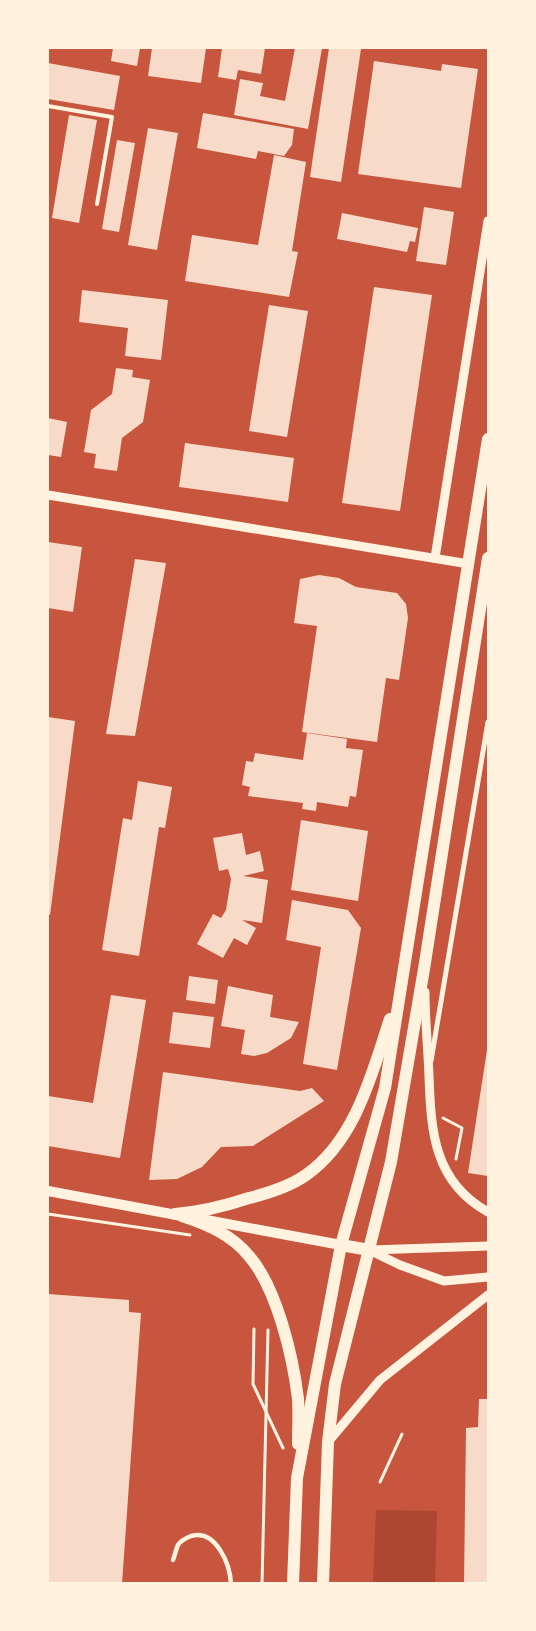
<svg xmlns="http://www.w3.org/2000/svg" width="536" height="1631" viewBox="0 0 536 1631" font-family="'DejaVu Sans',sans-serif">
<rect width="100%" height="100%" fill="#c8553d"/>
<!-- green -->
<polygon fill="#ae4732" points="376,1510 437,1511 435,1583 373,1583"/>
<!-- building -->
<g fill="#f7dbc8">
<polygon points="113,48 140,48 137,66 111,61"/>
<polygon points="152,48 206,48 201,83 148,76"/>
<polygon points="222,48 265,48 261,74 238,70 236,80 218,77"/>
<polygon points="295,48 322,48 308,129 234,115 240,79 263,83 260,96 285,101"/>
<polygon points="329,48 361,49 341,182 310,177"/>
<polygon points="374,61 441,71 442,64 478,69 461,188 358,174"/>
<polygon points="48,63 120,76 114,110 48,99"/>
<polygon points="203,113 294,129 292,145 284,156 258,151 256,159 197,148"/>
<polygon points="69,115 97,120 79,223 52,218"/>
<polygon points="148,128 178,133 157,250 128,245"/>
<polygon points="117,140 135,143 119,232 102,229"/>
<polygon points="274,155 306,162 292,251 298,252 289,297 185,281 192,235 258,245"/>
<polygon points="424,207 454,212 446,265 416,261"/>
<polygon points="342,213 418,228 415,242 410,241 407,252 337,239"/>
<polygon points="374,287 432,295 400,511 342,503"/>
<polygon points="82,290 168,300 161,360 125,356 128,328 79,322"/>
<polygon points="269,305 308,311 287,437 249,431"/>
<polygon points="116,368 133,370 132,377 150,380 143,422 122,438 117,471 94,468 96,454 84,452 91,410 112,394"/>
<polygon points="48,418 67,422 61,457 48,455"/>
<polygon points="185,443 294,458 288,502 179,487"/>
<polygon points="48,542 82,547 73,612 48,608"/>
<polygon points="135,559 166,563 135,736 106,734"/>
<polygon points="319,575 339,578 356,587 397,593 406,604 408,618 399,680 386,678 377,742 302,732 317,626 294,623 300,579"/>
<polygon points="48,717 75,721 50,915 48,914"/>
<polygon points="307,733 347,739 346,748 363,750 356,797 350,796 348,807 317,802 316,811 302,809 303,803 248,796 250,787 242,785 246,761 253,762 255,753 303,760"/>
<polygon points="138,781 172,787 165,828 159,827 139,956 102,950 123,818 132,820"/>
<polygon points="301,820 368,831 358,901 291,890"/>
<polygon points="242,833 246,855 260,851 264,871 243,876 268,880 262,923 242,920 256,928 247,945 234,938 223,958 197,944 213,914 221,918 226,910 231,879 228,869 219,871 213,838"/>
<polygon points="292,900 348,910 361,928 337,1070 303,1064 321,947 286,940"/>
<polygon points="189,976 218,980 215,1004 186,1000"/>
<polygon points="228,986 273,995 270,1017 299,1022 291,1038 267,1053 254,1056 241,1054 245,1030 221,1026"/>
<polygon points="111,995 146,1000 120,1158 48,1146 48,1096 93,1103"/>
<polygon points="173,1012 214,1017 210,1048 169,1043"/>
<polygon points="487,1050 488,1051 488,1176 468,1173"/>
<polygon points="163,1072 300,1091 312,1088 324,1101 253,1146 221,1147 202,1167 177,1179 149,1180"/>
<polygon points="48,1294 129,1300 129,1312 141,1313 122,1584 48,1584"/>
<polygon points="479,1399 488,1399 488,1584 464,1584 466,1428 478,1427"/>
</g>
<g fill="none" stroke-linecap="round" stroke-linejoin="round">
<!-- path -->
<g stroke="#fff3e0" stroke-width="3">
<polyline points="443,1118 462,1128 456,1159"/>
<polyline points="48,1214 190,1235"/>
<polyline points="254,1329 253,1384 283,1448"/>
<polyline points="380,1482 402,1434"/>
<polyline points="262,1584 268,1330"/>
</g>
<!-- service -->
<polyline stroke="#fff3e0" stroke-width="4" points="48,106 112,117 97,204"/>
<!-- pedestrian -->
<path stroke="#fff3e0" stroke-width="4.5" d="M173,1560C175,1555 176,1549 178,1545C181,1540 186,1538 191,1536C216,1529 230,1564 231,1584"/>
<!-- minor -->
<polyline stroke="#fff3e0" stroke-width="5" points="431,1061 488,722"/>
<!-- tertiary -->
<g stroke="#fff3e0" stroke-width="9">
<polyline points="48,495 469,564"/>
<polyline points="435,558 488,221"/>
<path d="M425,992C425,1020 428,1048 429,1076C431,1132 434,1182 488,1212"/>
<polyline points="369,1250 400,1265 444,1281 488,1277"/>
<polyline points="371,1250 488,1246"/>
<polyline points="328,1442 380,1380 488,1295"/>
</g>
<!-- secondary -->
<g stroke="#fff3e0" stroke-width="10">
<polyline points="48,1191 182,1216"/>
<polyline points="201,1219 341,1245"/>
</g>
<!-- primary -->
<g stroke="#fff3e0" stroke-width="12">
<path d="M175,1214C200,1212 225,1206 249,1198C269,1193 289,1187 306,1175C356,1140 372,1073 390,1019"/>
<path d="M182,1216C207,1224 232,1235 249,1256C277,1288 293,1357 298,1399C299,1414 298,1430 298,1444"/>
<polyline points="341,1245 369,1250"/>
<polyline points="293,1584 297,1478 341,1245 385,1088 488,439"/>
<polyline points="323,1584 328,1442 335,1384 391,1162 424,969 488,558"/>
</g>
</g>
<!-- border -->
<rect width="536" height="1631" fill="none" stroke="#fff3e0" stroke-width="98"/>
</svg>
